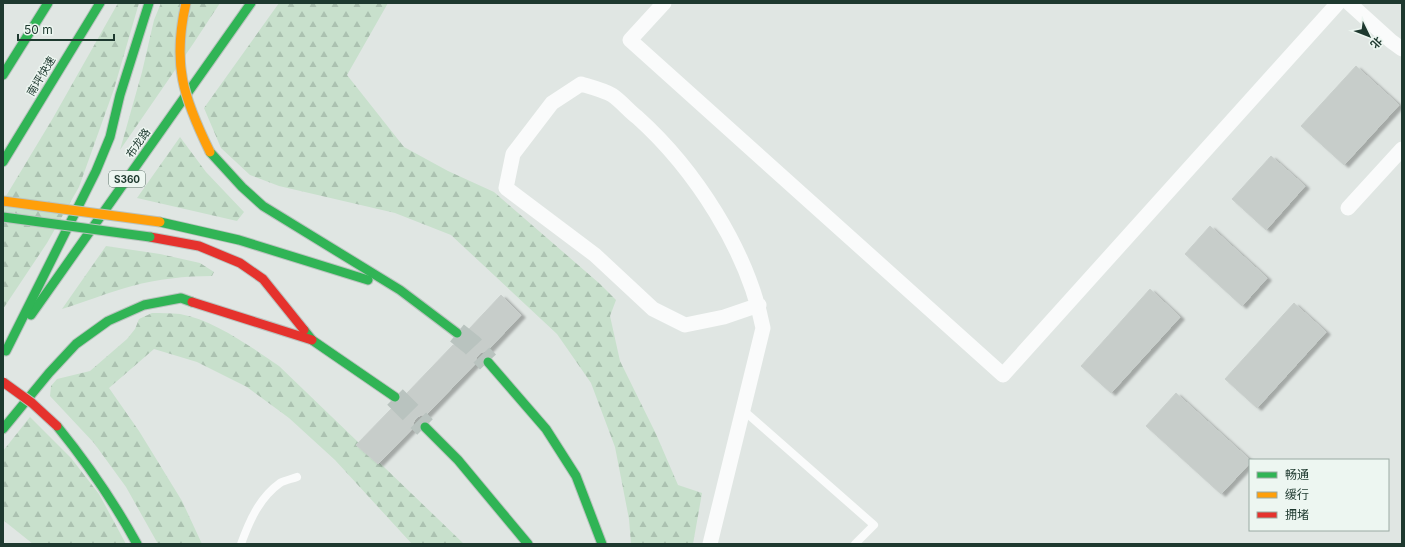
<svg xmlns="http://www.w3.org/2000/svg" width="1405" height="547" viewBox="0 0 1405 547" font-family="Inter,'Noto Sans SC',sans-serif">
<defs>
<pattern id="forest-firs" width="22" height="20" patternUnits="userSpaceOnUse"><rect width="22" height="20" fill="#c8e0cc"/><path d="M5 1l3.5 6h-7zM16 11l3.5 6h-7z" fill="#abc1b0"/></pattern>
<filter id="shadow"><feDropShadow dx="4.5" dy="2.5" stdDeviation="1" flood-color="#0004"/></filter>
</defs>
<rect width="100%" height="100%" fill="#e0e6e3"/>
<!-- forest -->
<g fill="url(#forest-firs)">
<polygon points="118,3 139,3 114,89 79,187 47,243 3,309 3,201 53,118"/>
<polygon points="161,3 220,3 193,44 120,150 142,72 154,20"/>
<polygon points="279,3 388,3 347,75 404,147 448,171 494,192 600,284 616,300 610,316 620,361 656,434 678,485 702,493 693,544 631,544 629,519 615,447 591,383 557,334 451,235 395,213 279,186 250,175 221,148 204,108"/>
<polygon points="180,137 206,172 244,212 237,221 137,198"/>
<path d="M106,246L160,254L200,263L214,272L212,276C185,276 158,279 132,286C109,292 85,302 62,309Z"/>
<path d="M152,313C161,313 171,313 180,314C214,320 251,347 279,366L464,544H412L335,460L289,418L247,387L197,362L154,349L109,388L139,431L182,501L202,544H158L126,487L94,443L50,396L51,386L57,379L90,371L127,339L135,329L139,319Z"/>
<polygon points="30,417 71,458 99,494 126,544 33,544 3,520 3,451"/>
</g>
<!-- building -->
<g fill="#c7cdca" stroke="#c9cfcc" filter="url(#shadow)">
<polygon points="1356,66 1399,105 1344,165 1301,126"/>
<polygon points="1271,156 1305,186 1266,230 1232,199"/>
<polygon points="1210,226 1267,278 1242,306 1185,254"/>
<polygon points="1150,289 1180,317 1111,393 1081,366"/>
<polygon points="501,295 521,315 488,350 480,353 476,358 476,363 426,415 421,415 416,418 413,423 413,428 378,464 356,445 391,409 400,408 405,404 407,398 407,393 453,345 462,345 467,341 469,335 469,329"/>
<polygon points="1294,303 1326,332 1257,408 1225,379"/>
<polygon points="1176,393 1250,460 1250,463 1221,494 1146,426"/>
</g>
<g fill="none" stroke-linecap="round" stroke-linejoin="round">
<!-- highway-tunnel -->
<g stroke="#b9c3bf" stroke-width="22" stroke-dasharray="22 11" stroke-linecap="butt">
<polyline points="457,333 472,345 488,362"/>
<polyline points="395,397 425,427"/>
</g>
<defs>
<g id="fast">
<polyline points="3,75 48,3"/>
<polyline points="210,152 242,187 263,206 400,290 457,333"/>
<polyline points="3,162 100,3"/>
<polyline points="160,222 239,240 368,280"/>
<polyline points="31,315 251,3"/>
<polyline points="304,330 312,340 395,397"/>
<polyline points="6,351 96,171 110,137 120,95 149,3"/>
<polyline points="488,362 546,429 576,476 602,544"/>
<path d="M57,426C87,463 114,502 137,544"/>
<polyline points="425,427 458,460 528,544"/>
<polyline points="3,429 49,373 76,344 108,321 144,305 181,298 192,302"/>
</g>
<g id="jam">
<polyline points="150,237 199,246 240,263 263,279 304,330"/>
<polyline points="192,302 312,340"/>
</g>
</defs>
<!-- fast casing -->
<use href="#fast" stroke="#bac3bf" stroke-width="11"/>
<!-- jam casing -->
<use href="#jam" stroke="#bac3bf" stroke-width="11"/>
<!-- lane -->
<g stroke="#fafbfb" stroke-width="8">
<polyline points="743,410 874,525 855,544"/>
<path d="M241,544C249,522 259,498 280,483C285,480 292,479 297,477"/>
</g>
<!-- street -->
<g stroke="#fafbfb" stroke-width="15">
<polyline points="664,3 630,40 1003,375 1338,3"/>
<polyline points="1349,3 1391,41 1402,49"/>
<polyline points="1348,208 1402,149"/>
<path d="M710,544L763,328C748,251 695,169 637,117C629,111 621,101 612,95C603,90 591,87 581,84L552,103L513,154L506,188L595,255L653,309L685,325L724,317L759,305"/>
</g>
<!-- fast -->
<use href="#fast" stroke="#30b455" stroke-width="9"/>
<!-- jam -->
<use href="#jam" stroke="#e5322d" stroke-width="9"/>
<defs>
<polyline id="fast-bridge" points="3,217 150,237"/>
<g id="slow-bridge">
<path d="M186,3C172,64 183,97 210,152"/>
<polyline points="3,201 160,222"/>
</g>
<polyline id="jam-bridge" points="3,382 32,403 57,426"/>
</defs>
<!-- fast-bridge casing -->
<use href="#fast-bridge" stroke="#bac3bf" stroke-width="11" stroke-linecap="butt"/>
<!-- slow-bridge casing -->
<use href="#slow-bridge" stroke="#bac3bf" stroke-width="11" stroke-linecap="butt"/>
<!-- jam-bridge casing -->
<use href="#jam-bridge" stroke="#bac3bf" stroke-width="11" stroke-linecap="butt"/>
<!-- fast-bridge -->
<use href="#fast-bridge" stroke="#30b455" stroke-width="9"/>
<!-- slow-bridge -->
<use href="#slow-bridge" stroke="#ff9f0a" stroke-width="9"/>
<!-- jam-bridge -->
<use href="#jam-bridge" stroke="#e5322d" stroke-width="9"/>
</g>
<g text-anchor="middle" stroke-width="3" stroke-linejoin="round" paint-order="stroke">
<!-- shield labels -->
<rect fill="#edf6f1" stroke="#5c7269" stroke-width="1" x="109" y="171" width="36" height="16" rx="3"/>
<g font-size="10" font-weight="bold" fill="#1e392f">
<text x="127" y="183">S360</text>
</g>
<!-- street labels -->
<g font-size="11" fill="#1e392f" stroke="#edf6f1">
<text transform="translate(41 76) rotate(-59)" y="4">南坪快速</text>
<text transform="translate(138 143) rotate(-55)" y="4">布龙路</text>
</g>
</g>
<!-- border -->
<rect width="1405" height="547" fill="none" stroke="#1e392f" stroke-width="8"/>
<!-- legend -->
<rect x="1249" y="459" width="140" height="72" fill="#edf6f1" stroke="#9aaaa3"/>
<rect x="1257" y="472" width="20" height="6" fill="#30b455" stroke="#9aaaa3"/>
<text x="1285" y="479" font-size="12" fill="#1e392f">畅通</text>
<rect x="1257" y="492" width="20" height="6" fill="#ff9f0a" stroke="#9aaaa3"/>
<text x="1285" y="499" font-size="12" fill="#1e392f">缓行</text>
<rect x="1257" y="512" width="20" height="6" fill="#e5322d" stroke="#9aaaa3"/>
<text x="1285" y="519" font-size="12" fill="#1e392f">拥堵</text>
<!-- north arrow -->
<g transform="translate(1369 36) rotate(133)" stroke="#edf6f1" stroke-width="3" paint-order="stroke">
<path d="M0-3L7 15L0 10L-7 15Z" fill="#1e392f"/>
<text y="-6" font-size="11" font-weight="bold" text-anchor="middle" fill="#1e392f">北</text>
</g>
<!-- scale -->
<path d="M18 34v6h96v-6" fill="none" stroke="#1e392f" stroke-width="2"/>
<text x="24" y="34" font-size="12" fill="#1e392f" stroke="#edf6f1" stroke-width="3" paint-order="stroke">50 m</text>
</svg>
